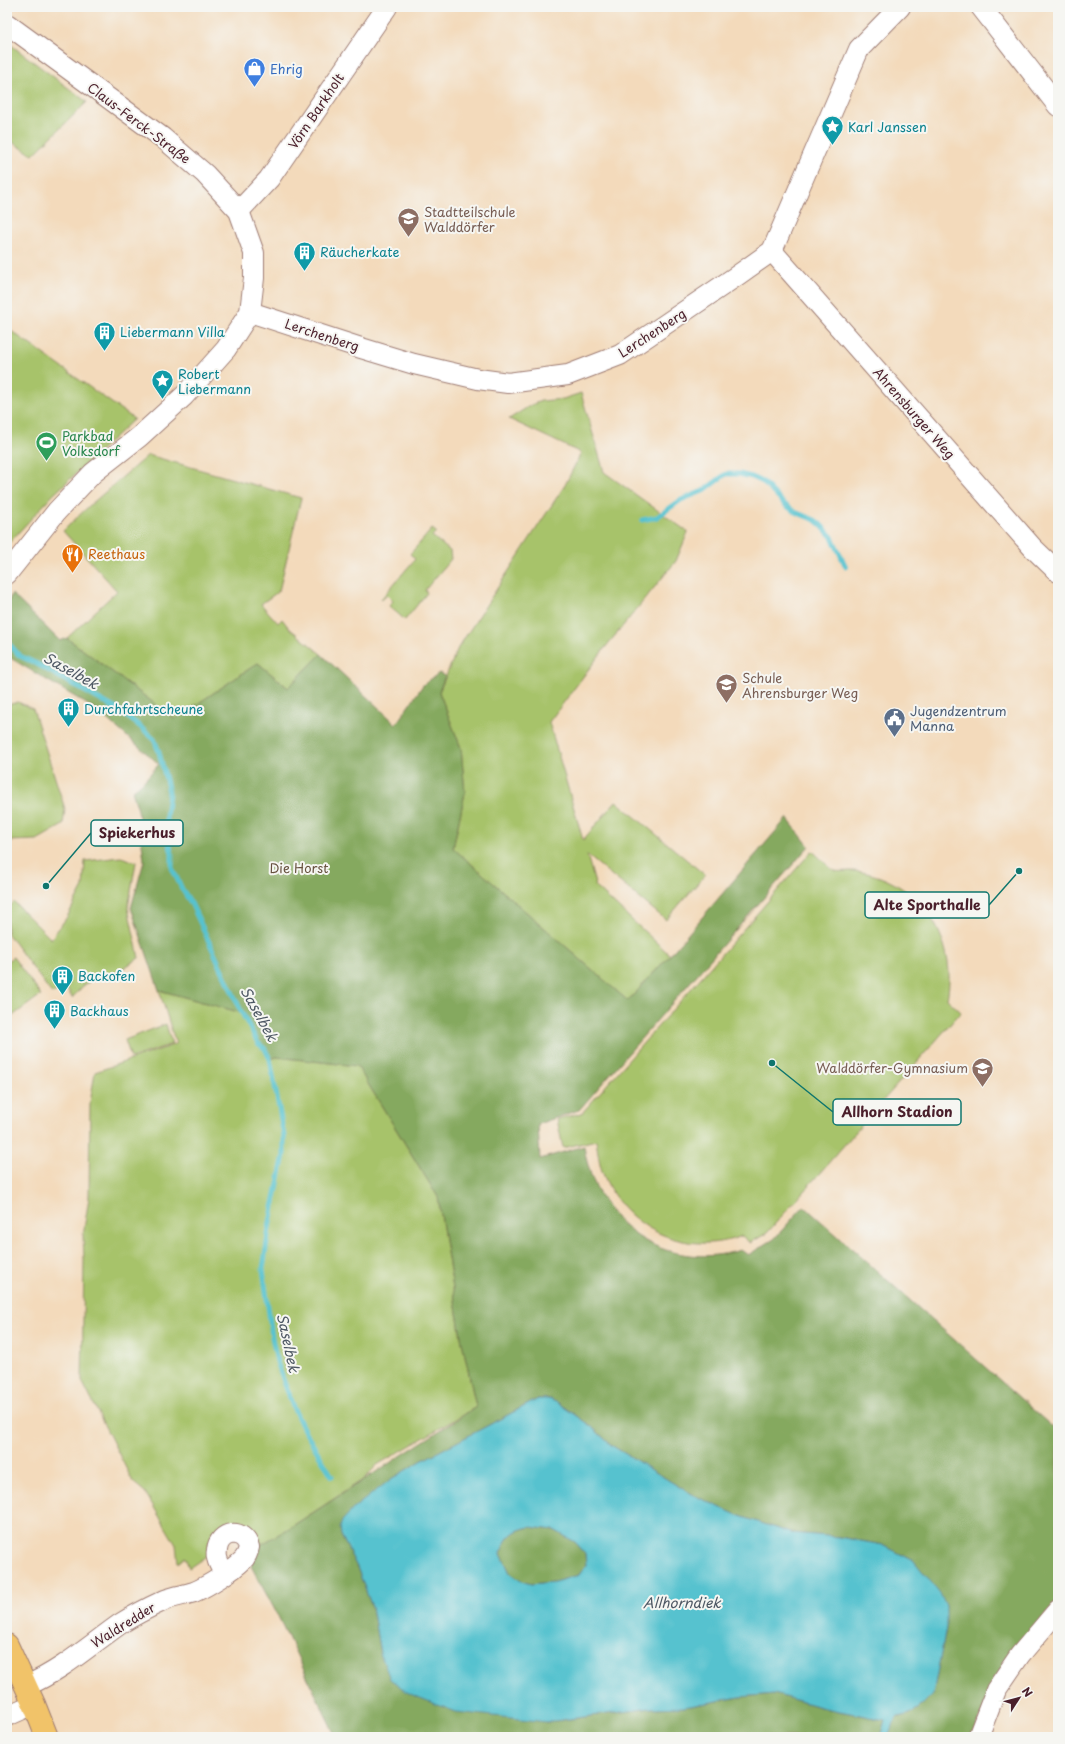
<svg xmlns="http://www.w3.org/2000/svg" width="1065" height="1744" viewBox="0 0 1065 1744" font-family="'Playpen Sans',sans-serif">
<rect width="100%" height="100%" fill="#f6f6f2"/>
<filter id="ink" filterUnits="userSpaceOnUse"><feTurbulence type="fractalNoise" baseFrequency=".025" numOctaves="2"/><feDisplacementMap in="SourceGraphic" scale="8" xChannelSelector="R" yChannelSelector="G"/><feConvolveMatrix kernelMatrix="1 2 1 2 8 2 1 2 1" color-interpolation-filters="sRGB"/></filter>
<filter id="wash" filterUnits="userSpaceOnUse"><feTurbulence type="fractalNoise" baseFrequency=".012" numOctaves="4" result="noise"/><feDisplacementMap in="SourceGraphic" scale="16" xChannelSelector="R" yChannelSelector="G"/><feGaussianBlur stdDeviation="0.9" result="paint"/><feColorMatrix in="noise" values="0 0 0 0 0 0 0 0 0 0 0 0 0 0 0 0 0 1.4 0 .05"/><feComposite in="paint" operator="in"/></filter>
<g filter="url(#wash)">
<rect width="100%" height="100%" fill="#f3dabb"/>
<!-- green -->
<g fill="#a7c36a" stroke="#78714a">
<polygon points="7,42 87,102 33,155 7,139"/>
<polygon points="7,328 134,419 53,495 7,545"/>
<polygon points="581,393 604,472 688,532 676,561 604,649 549,722 583,840 616,801 705,875 666,920 587,855 596,887 670,955 628,1001 453,848 465,793 461,748 439,692 458,648 565,485 581,453 509,419 531,405 541,401 563,399"/>
<polygon points="148,455 301,498 279,591 261,604 278,623 282,619 289,628 321,654 288,688 258,663 175,719 67,638 117,591 63,531 89,506"/>
<polygon points="432,529 436,532 432,536 450,551 451,559 425,590 427,593 405,620 389,606 393,601 387,595 382,600 381,599 415,559 410,554"/>
<polygon points="18,702 33,709 65,809 63,825 37,840 7,841 7,705"/>
<path d="M812,851C818,855 829,868 835,871C839,872 846,871 851,871C861,871 871,874 880,877C930,896 957,948 947,999L961,1012L767,1233L750,1243L742,1236C688,1257 626,1230 604,1176C599,1165 598,1152 596,1140L563,1148L557,1119L582,1113Z"/>
<polygon points="121,857 136,862 128,908 139,958 113,975 100,974 83,986 72,998 67,988 52,994 7,933 7,909 14,902 51,939 67,917 83,887 85,861"/>
<polygon points="13,957 41,995 7,1020 7,961"/>
<path d="M159,990L242,1013L270,1059L277,1057L357,1066L438,1197L461,1337L476,1407L377,1465L364,1479L291,1527L257,1547C252,1542 244,1528 239,1525C236,1523 232,1524 229,1525C213,1527 208,1541 208,1555L189,1568L185,1557L178,1563L176,1545L145,1492L133,1482L82,1381L84,1260L83,1236L89,1197L90,1103L95,1072L176,1044Z"/>
<polygon points="166,1024 172,1044 131,1058 125,1040"/>
</g>
<!-- forest -->
<g fill="#85a95e" stroke="#686444">
<path d="M12,594L60,641L67,638L175,719L258,663L288,688L321,654L396,724L423,685L439,673L445,676L439,692L461,748L465,793L453,848L628,1001L670,955L787,818L809,846L579,1110L538,1124L540,1159L584,1146C595,1225 664,1273 741,1250L748,1255L774,1239L804,1206L1058,1432V1600L1001,1668L972,1737H888L893,1722L898,1717L910,1714L919,1708L933,1694L946,1628L914,1561L883,1545L839,1537L791,1533L737,1515L691,1494L611,1445L592,1427L558,1403L549,1399H538L421,1461L391,1479L341,1535L357,1567L372,1607L380,1653L547,1722L651,1708L684,1707L740,1697L774,1694L824,1708L885,1720L880,1737H336L276,1612L251,1566L257,1547L291,1527L476,1407L461,1337L438,1197L357,1066L277,1057L270,1059L242,1013L159,990L131,908L144,861L138,810L132,791L142,783L159,764L95,709L7,656V604Z"/>
<path d="M530,1527L554,1530L575,1542L585,1553L586,1565L579,1575L554,1582L531,1584L521,1581L510,1573L501,1554C505,1537 513,1530 530,1527Z"/>
</g>
<!-- water -->
<path fill="#56c2cf" stroke="#50707d" fill-rule="evenodd" d="M538,1399H549L558,1403L592,1427L611,1445L691,1494L737,1515L791,1533L839,1537L883,1545L914,1561L940,1593L946,1607V1628L933,1694L919,1708L910,1714L898,1717L893,1723L888,1737H880L885,1720L824,1708L774,1694L740,1697L684,1707L651,1708L547,1722L456,1712L410,1694L390,1679L380,1653L372,1607L357,1567L341,1535L340,1527L342,1521L355,1507L391,1479L421,1461ZM530,1527L554,1530L575,1542L585,1553L586,1565L579,1575L554,1582L531,1584L521,1581L510,1573L501,1554C505,1537 513,1530 530,1527Z"/>
<g fill="none" stroke-linecap="round" stroke-linejoin="round">
<!-- stream -->
<g stroke="#56c2cf" stroke-width="5">
<polyline points="642,520 657,517 681,500 703,491 726,474 739,474 752,477 763,482 784,504 795,512 815,520 821,525 832,537 846,567"/>
<polyline points="7,642 20,656 37,664 118,710 137,724 154,739 159,752 169,792 166,818 168,838 172,854 172,868 182,889 191,903 242,1013 258,1043 265,1049 270,1059 284,1136 284,1155 270,1222 263,1269 272,1337 277,1362 293,1407 304,1430 332,1476"/>
</g>
</g>
</g>
<g filter="url(#ink)">
<g fill="none" stroke-linecap="round" stroke-linejoin="round">
<defs>
<g id="minor">
<polyline points="981,7 1058,106"/>
<polyline points="7,24 163,138 205,174 239,211 254,253 254,278 250,312 226,349 184,396 139,437 93,473 57,511 7,574"/>
<polyline points="239,211 269,179 387,7"/>
<polyline points="772,251 1033,548 1058,572"/>
<polyline points="250,312 361,348 414,364 478,379 508,383 568,375 620,355 738,275 772,251 859,49 900,7"/>
<path d="M26,1686C61,1671 89,1646 120,1624C134,1615 150,1607 165,1600C175,1596 185,1595 194,1592C208,1586 232,1571 243,1560C247,1556 248,1552 249,1547C243,1527 219,1531 217,1550C215,1558 220,1566 224,1573"/>
<polyline points="7,1716 34,1704"/>
<polyline points="978,1737 996,1690 1020,1655 1058,1610"/>
</g>
<polyline id="major" points="7,1645 34,1704 47,1737"/>
</defs>
<!-- minor casing -->
<use href="#minor" stroke="#9e7c73" stroke-width="22"/>
<!-- major casing -->
<use href="#major" stroke="#9e7c73" stroke-width="24"/>
<!-- minor -->
<use href="#minor" stroke="#fff" stroke-width="20"/>
<!-- major -->
<use href="#major" stroke="#f1c369" stroke-width="22"/>
</g>
</g>
<!-- icons -->
<defs>
<symbol id="shop-pin" viewBox="-11 -11 22 30"><path d="M0 17L-7.5 6A9.5 9.5 0 1 1 7.5 6Z" fill="#3f7fe0" stroke="#f6f6f2"/><path d="M-5-2.5h2.3a2.7 3.5 0 0 1 5.4 0H5L5.5 6h-11ZM-1.5-2.5h3a1.5 2.3 0 0 0-3 0Z" fill="#fff"/></symbol>
<symbol id="sight-pin" viewBox="-11 -11 22 30"><path d="M0 17L-7.5 6A9.5 9.5 0 1 1 7.5 6Z" fill="#0f9aa8" stroke="#f6f6f2"/><path d="M0-6L1.8-2.2L6-1.7L2.9 1.2L3.7 5.4L0 3.3L-3.7 5.4L-2.9 1.2L-6-1.7L-1.8-2.2Z" fill="#fff"/></symbol>
<symbol id="school-pin" viewBox="-11 -11 22 30"><path d="M0 17L-7.5 6A9.5 9.5 0 1 1 7.5 6Z" fill="#8d6e63" stroke="#f6f6f2"/><path d="M0-5L7-2L0 1L-7-2ZM-4 1L0 2.5L4 1V4Q0 6-4 4Z" fill="#fff"/></symbol>
<symbol id="building-pin" viewBox="-11 -11 22 30"><path d="M0 17L-7.5 6A9.5 9.5 0 1 1 7.5 6Z" fill="#0f9aa8" stroke="#f6f6f2"/><path d="M-4-6H4V6H1V3H-1V6H-4ZM-2.5-4.3h1.7v1.8h-1.7ZM.8-4.3h1.7v1.8H.8ZM-2.5-1h1.7V.8h-1.7ZM.8-1h1.7V.8H.8Z" fill="#fff"/></symbol>
<symbol id="stadium-pin" viewBox="-11 -11 22 30"><path d="M0 17L-7.5 6A9.5 9.5 0 1 1 7.5 6Z" fill="#2e9e5b" stroke="#f6f6f2"/><path d="M0-5a6.5 5 0 1 0 0 10a6.5 5 0 1 0 0-10ZM-3.5-1.8h7v3.6h-7Z" fill="#fff"/></symbol>
<symbol id="restaurant-pin" viewBox="-11 -11 22 30"><path d="M0 17L-7.5 6A9.5 9.5 0 1 1 7.5 6Z" fill="#e8710a" stroke="#f6f6f2"/><path d="M-5-6h1v4h1v-4h1v4h1v-4h1v5L-1.5 .5V6h-2V.5L-5-1ZM5-6V6H3V1.5H1.5Q1.5-4 5-6Z" fill="#fff"/></symbol>
<symbol id="civic-pin" viewBox="-11 -11 22 30"><path d="M0 17L-7.5 6A9.5 9.5 0 1 1 7.5 6Z" fill="#5c6f8a" stroke="#f6f6f2"/><path d="M-.6-6.5H3V-4.5H.6V-3L4-1V1h2V6H-6V1h2V-1L-.6-3ZM-1.2 2.5V6h2.4V2.5Z" fill="#fff"/></symbol>
</defs>
<g fill-rule="evenodd">
<use href="#shop-pin" x="242" y="56" width="25" height="34"/>
<use href="#sight-pin" x="820" y="114" width="25" height="34"/>
<use href="#school-pin" x="396" y="206" width="25" height="34"/>
<use href="#building-pin" x="292" y="240" width="25" height="34"/>
<use href="#building-pin" x="92" y="320" width="25" height="34"/>
<use href="#sight-pin" x="150" y="368" width="25" height="34"/>
<use href="#stadium-pin" x="34" y="430" width="25" height="34"/>
<use href="#restaurant-pin" x="60" y="542" width="25" height="34"/>
<use href="#school-pin" x="714" y="672" width="25" height="34"/>
<use href="#building-pin" x="56" y="696" width="25" height="34"/>
<use href="#civic-pin" x="882" y="706" width="25" height="34"/>
<use href="#building-pin" x="50" y="964" width="25" height="34"/>
<use href="#building-pin" x="42" y="998" width="25" height="34"/>
<use href="#school-pin" x="970" y="1056" width="25" height="34"/>
</g>
<g text-anchor="middle" stroke-width="4" stroke-linejoin="round" paint-order="stroke">
<!-- shop labels -->
<g font-size="13" fill="#366cbe" stroke="#f6f6f2" text-anchor="start">
<text x="270" y="74">Ehrig</text>
</g>
<!-- street labels -->
<g font-size="13" fill="#4a1f2b" stroke="#f6f6f2">
<text transform="translate(316 111) rotate(-56)" y="5">Vörn Barkholt</text>
<text transform="translate(139 123) rotate(37)" y="5">Claus-Ferck-Straße</text>
<text transform="translate(652 333) rotate(-33)" y="5">Lerchenberg</text>
<text transform="translate(322 335) rotate(18)" y="5">Lerchenberg</text>
<text transform="translate(914 413) rotate(49)" y="5">Ahrensburger Weg</text>
<text transform="translate(123 1625) rotate(-32)" y="5">Waldredder</text>
</g>
<!-- culture labels -->
<g font-size="13" fill="#0d838f" stroke="#f6f6f2" text-anchor="start">
<text x="848" y="132">Karl Janssen</text>
<text x="320" y="257">Räucherkate</text>
<text x="120" y="337">Liebermann Villa</text>
<text x="178" y="379">Robert<tspan x="178" dy="15">Liebermann</tspan></text>
<text x="84" y="714">Durchfahrtscheune</text>
<text x="78" y="981">Backofen</text>
<text x="70" y="1016">Backhaus</text>
</g>
<!-- education labels -->
<g font-size="13" fill="#785e54" stroke="#f6f6f2" text-anchor="start">
<text x="424" y="217">Stadtteilschule<tspan x="424" dy="15">Walddörfer</tspan></text>
<text x="742" y="683">Schule<tspan x="742" dy="15">Ahrensburger Weg</tspan></text>
<text x="968" y="1073" text-anchor="end">Walddörfer-Gymnasium</text>
</g>
<!-- leisure labels -->
<g font-size="13" fill="#27864d" stroke="#f6f6f2" text-anchor="start">
<text x="62" y="441">Parkbad<tspan x="62" dy="15">Volksdorf</tspan></text>
</g>
<!-- food labels -->
<g font-size="13" fill="#c56008" stroke="#f6f6f2" text-anchor="start">
<text x="88" y="559">Reethaus</text>
</g>
<!-- service labels -->
<g font-size="13" fill="#4e5e75" stroke="#f6f6f2" text-anchor="start">
<text x="910" y="716">Jugendzentrum<tspan x="910" dy="15">Manna</tspan></text>
</g>
<!-- park labels -->
<g font-size="13" fill="#66503e" stroke="#f6f6f2">
<text x="299" y="873">Die Horst</text>
</g>
<!-- water labels -->
<g font-size="14" font-style="italic" fill="#4e5864" stroke="#f6f6f2">
<text transform="translate(71 671) rotate(29)" y="5">Saselbek</text>
<text transform="translate(259 1014) rotate(61)" y="5">Saselbek</text>
<text transform="translate(288 1343) rotate(78)" y="5">Saselbek</text>
<text x="682" y="1608">Allhorndiek</text>
</g>
</g>
<!-- callouts -->
<path fill="none" stroke="#0f766e" stroke-width="1.5" d="M46 886L91 833M1019 871L989 905M772 1063L833 1112"/>
<g fill="#0f766e" stroke="#f6f6f2" stroke-width="1.5">
<circle cx="46" cy="886" r="4"/>
<circle cx="1019" cy="871" r="4"/>
<circle cx="772" cy="1063" r="4"/>
</g>
<g fill="#f6f6f2" stroke="#0f766e" stroke-width="1.5">
<rect x="91" y="820" width="92" height="26" rx="4"/>
<rect x="865" y="892" width="124" height="26" rx="4"/>
<rect x="833" y="1099" width="128" height="26" rx="4"/>
</g>
<g font-size="14" text-anchor="middle" font-weight="bold" fill="#4a1f2b">
<text x="137" y="838">Spiekerhus</text>
<text x="927" y="910">Alte Sporthalle</text>
<text x="897" y="1117">Allhorn Stadion</text>
</g>
<!-- margin -->
<rect width="1065" height="1744" fill="none" stroke="#f6f6f2" stroke-width="24"/>
<!-- north arrow -->
<g transform="translate(1019 1698) rotate(54)" stroke="#f6f6f2" stroke-width="3" paint-order="stroke">
<path d="M0-3L7 15L0 10L-7 15Z" fill="#4a1f2b"/>
<text y="-6" font-size="11" font-weight="bold" text-anchor="middle" fill="#4a1f2b">N</text>
</g>
</svg>
